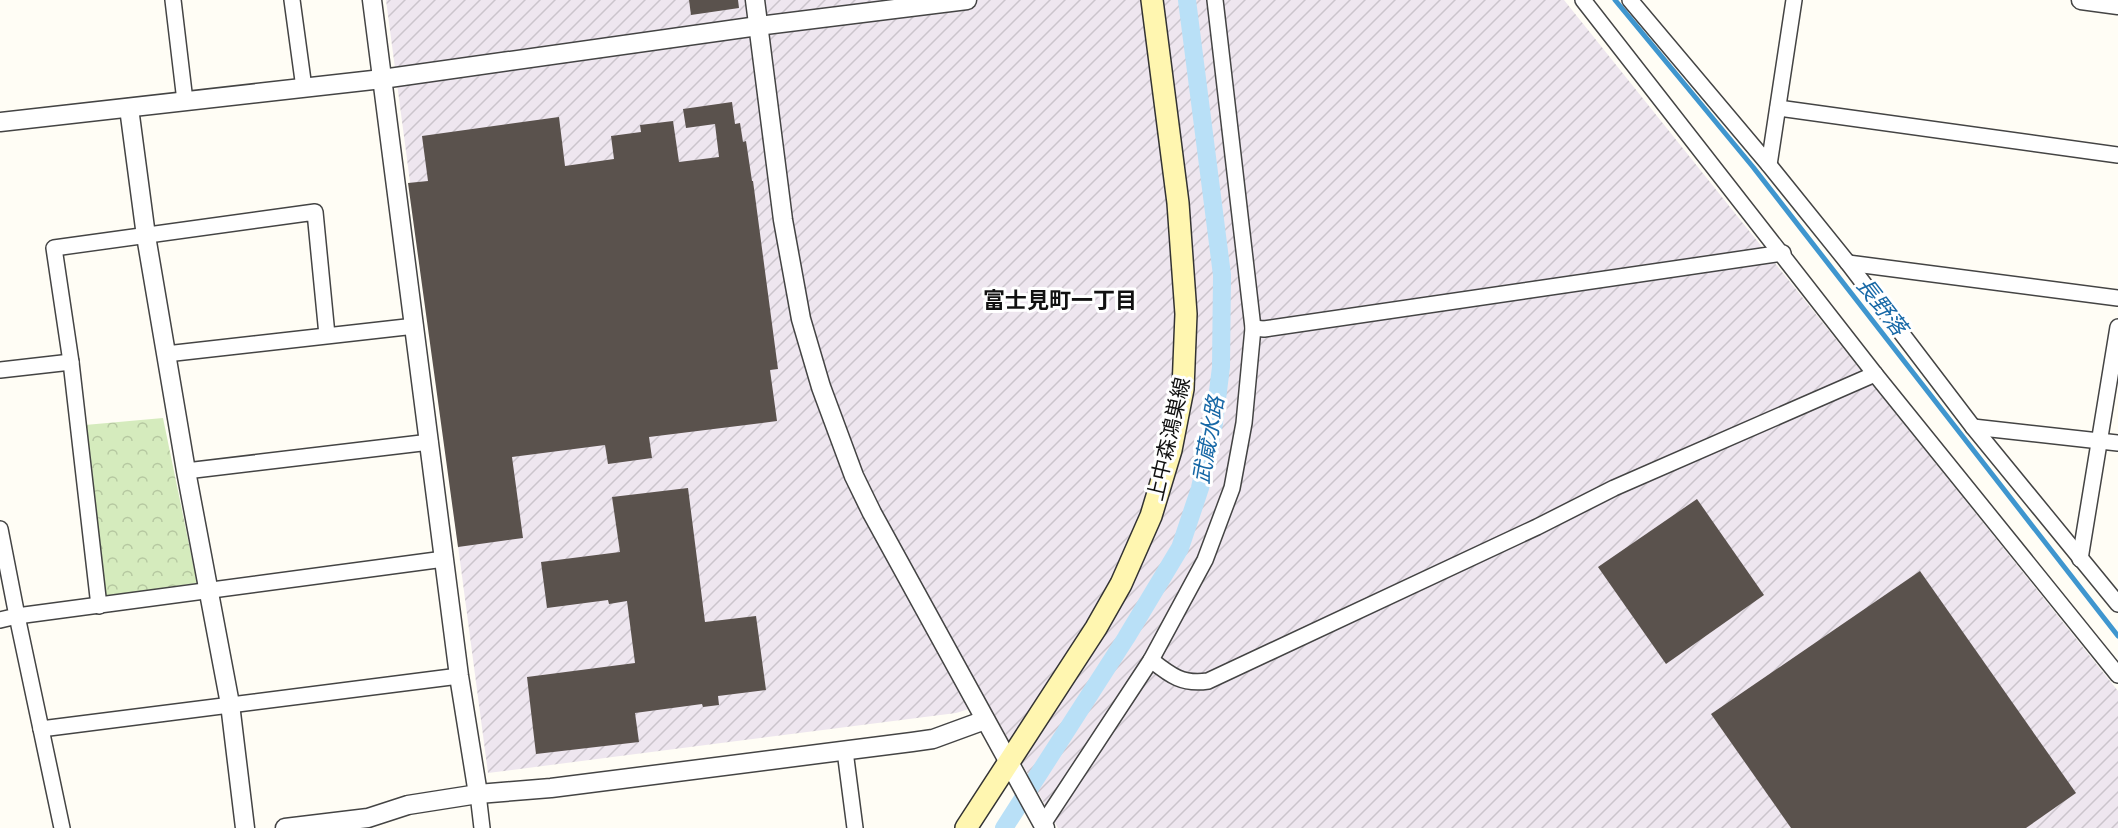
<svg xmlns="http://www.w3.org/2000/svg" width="2118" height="828" viewBox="0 0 2118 828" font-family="Literata,'Noto Sans JP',serif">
<defs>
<pattern id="industrial-furrows" width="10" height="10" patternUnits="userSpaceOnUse" patternTransform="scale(1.5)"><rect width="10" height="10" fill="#eee6ef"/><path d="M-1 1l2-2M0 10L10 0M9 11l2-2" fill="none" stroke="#cbc4cc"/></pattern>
<pattern id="park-crowns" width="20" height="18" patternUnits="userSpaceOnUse" patternTransform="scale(1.5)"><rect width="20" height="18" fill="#d5ebbd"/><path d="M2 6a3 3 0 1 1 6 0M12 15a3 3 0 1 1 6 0" fill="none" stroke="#b6c8a1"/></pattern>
</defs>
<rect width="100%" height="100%" fill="#fffdf5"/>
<!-- industrial -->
<polygon fill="url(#industrial-furrows)" points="386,0 1564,0 2118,691 2118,828 1058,828 988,703 956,713 488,773"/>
<!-- park -->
<polygon fill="url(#park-crowns)" points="163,418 197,583 106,596 85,425"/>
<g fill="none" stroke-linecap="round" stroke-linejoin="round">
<!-- stream -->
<polyline stroke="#3f96cf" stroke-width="5" points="1615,0 1753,167 2118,636"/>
<!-- canal -->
<polyline stroke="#b9e0f7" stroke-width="18" points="1004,828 1126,638 1180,548 1200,488 1214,423 1221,367 1222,275 1187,0"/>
</g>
<!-- building -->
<g fill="#5a524d">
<polygon points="689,0 738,0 739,8 691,15"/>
<polygon points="732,102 735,124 740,123 743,142 746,141 752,181 753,181 778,369 770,370 777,421 649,437 652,458 608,464 605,445 512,457 523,538 458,547 408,183 428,181 422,136 559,117 565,166 614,159 611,136 641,132 640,125 673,121 679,162 719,157 715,124 686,128 683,109"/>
<polygon points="688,488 705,622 756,616 766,690 718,696 719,705 703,707 702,704 635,713 639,742 536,754 527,677 635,663 627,601 609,604 608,600 547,608 541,562 620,552 612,497"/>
<polygon points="1697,499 1764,595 1666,664 1598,567"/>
<polygon points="1920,571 2076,793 2026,828 1791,828 1711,714"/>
</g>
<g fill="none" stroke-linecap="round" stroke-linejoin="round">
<defs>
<g id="minor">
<polyline points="173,0 185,101"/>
<polyline points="292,0 304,88"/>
<polyline points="1583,0 1875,374 2118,675"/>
<polyline points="1630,0 1769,165 1848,263 1973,427 2118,604"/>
<polyline points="1778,108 2118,155"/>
<polyline points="1769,165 1794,0"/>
<polyline points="1848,263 2118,298"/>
<polyline points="1253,328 1264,329 1783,253"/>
<polyline points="166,354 415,326"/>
<polyline points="0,370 71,362"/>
<polyline points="1973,427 2118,443"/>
<polyline points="186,471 430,442"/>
<polyline points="0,529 17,616 0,620"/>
<polyline points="444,559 17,616 41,729 459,676"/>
<polyline points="2080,559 2118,327"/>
<polyline points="99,606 71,362 54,248 315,212 327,335"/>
<path d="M1151,660C1170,675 1182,685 1208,681L1537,527L1614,488L1875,374"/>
<polyline points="41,729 62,828"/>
<polyline points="845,751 855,828"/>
<polyline points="478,794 482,828"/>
<polyline points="1043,824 1151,660 1205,560 1232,488 1244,423 1253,328 1215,0"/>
</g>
<g id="tertiary">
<polyline points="372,0 459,676 478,794"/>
<polyline points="755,0 783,220 801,319 821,387 854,476 872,513 1045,828"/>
<polyline points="2081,0 2118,5"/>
<polyline points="129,108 146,236 186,471 230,704 245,828"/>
<polyline points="0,122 382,79 758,26 967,0"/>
<polyline points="285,828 368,818 408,805 478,794 551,788 912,742 933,739 985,720"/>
</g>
<polyline id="secondary" points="966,828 1096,628 1121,584 1151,516 1171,450 1183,389 1186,314 1178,203 1152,0"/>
</defs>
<!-- minor casing -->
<use href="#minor" stroke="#444" stroke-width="18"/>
<!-- tertiary casing -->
<use href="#tertiary" stroke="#444" stroke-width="21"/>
<!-- secondary casing -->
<use href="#secondary" stroke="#333" stroke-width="24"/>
<!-- minor -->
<use href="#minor" stroke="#fff" stroke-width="15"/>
<!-- tertiary -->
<use href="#tertiary" stroke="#fff" stroke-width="18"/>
<!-- secondary -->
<use href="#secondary" stroke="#fff6b0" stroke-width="21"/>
</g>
<g text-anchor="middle" stroke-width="6" stroke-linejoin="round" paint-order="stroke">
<!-- street labels -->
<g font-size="21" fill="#111" stroke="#fff">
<text transform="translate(1169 439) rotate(-77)" y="7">上中森鴻巣線</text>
</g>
<!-- neighbourhood labels -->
<g font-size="22" font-weight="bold" fill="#111" stroke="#fff">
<text x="1060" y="308">富士見町一丁目</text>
</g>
<!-- water labels -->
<g font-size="22" font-style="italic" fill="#1768a6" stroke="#fff">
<text transform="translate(1882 306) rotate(52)" y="8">長野落</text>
<text transform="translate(1208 440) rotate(-80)" y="8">武蔵水路</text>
</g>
</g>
</svg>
